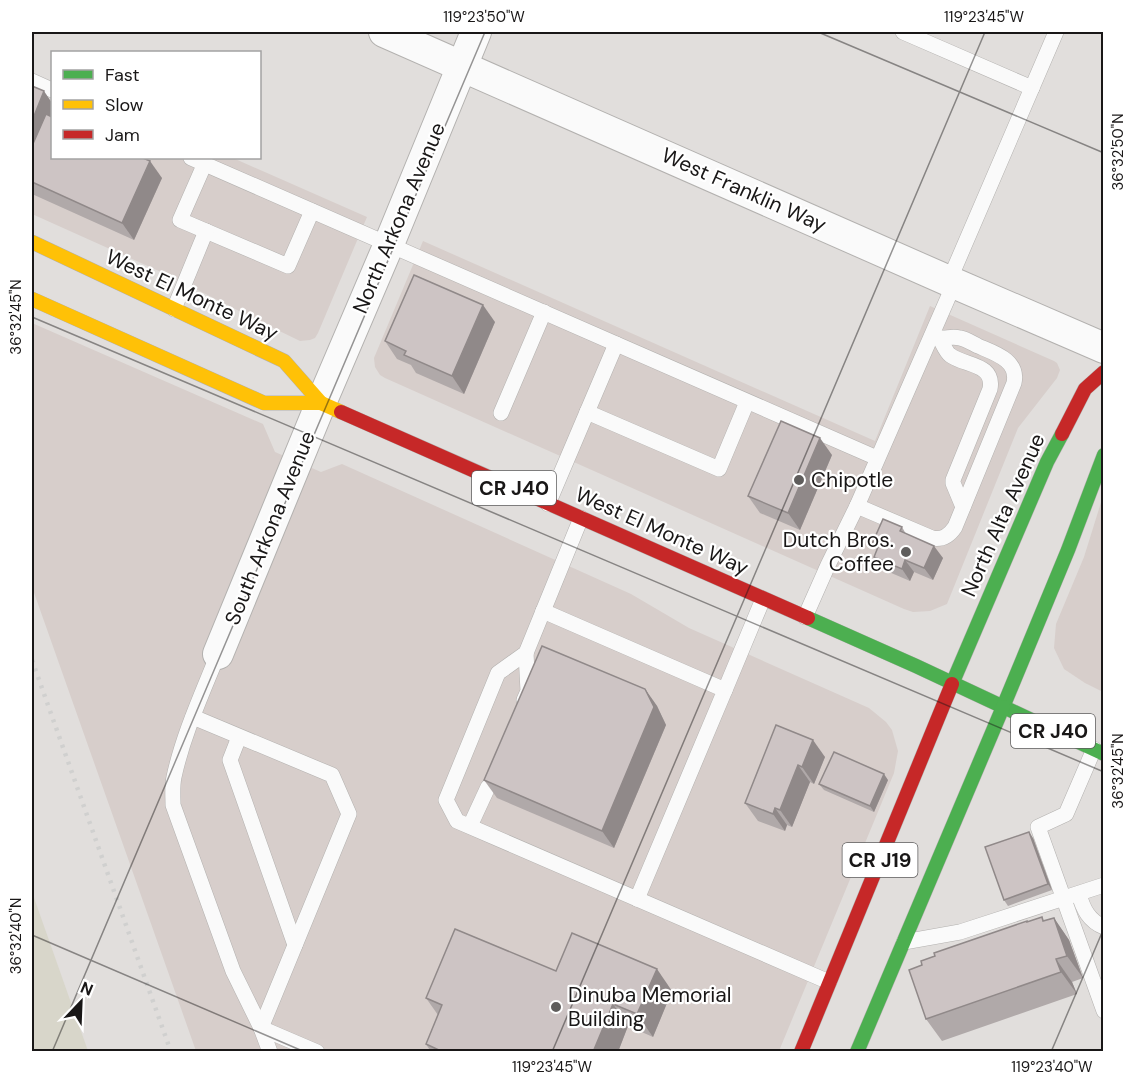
<svg xmlns="http://www.w3.org/2000/svg" width="1135" height="1083" viewBox="0 0 1135 1083" font-family="'DM Sans',sans-serif">
<rect width="100%" height="100%" fill="#e1dedc"/>
<!-- built -->
<g fill="#d7cecb">
<polygon points="52,158 233,158 367,217 318,333 315,338 310,340 300,341 263,323 170,276 32,214 32,167"/>
<polygon points="423,241 875,441 930,306 1054,361 1057,363 1060,370 1057,378 1018,428 947,604 930,611 913,612 904,609 385,378 380,375 375,367 374,358"/>
<polygon points="32,323 263,424 275,452 321,472 342,464 631,594 689,628 869,708 886,722 892,730 898,751 894,773 779,1051 196,1051 32,587"/>
<polygon points="1103,496 1103,692 1085,683 1064,669 1054,648 1056,624 1084,557"/>
</g>
<!-- green -->
<polygon fill="#d8d6ca" points="32,892 88,1051 32,1051"/>
<g fill="none" stroke-linecap="round" stroke-linejoin="round">
<defs>
<g id="lane">
<polyline points="903,32 1032,88"/>
<polyline points="32,81 52,90"/>
<polyline points="191,158 877,458"/>
<polyline points="205,163 180,220 288,266 312,211"/>
<polyline points="949,281 1056,32"/>
<polyline points="174,309 206,231"/>
<path d="M940,339C943,344 946,352 950,355C964,366 995,363 990,389L953,480V483L963,507"/>
<polyline points="587,412 719,469 747,402"/>
<polyline points="501,413 544,312"/>
<polyline points="548,504 616,344"/>
<path d="M857,506L932,538C942,540 949,536 955,527L1014,383C1019,360 994,353 978,346C972,343 966,339 960,338C949,335 945,341 932,336"/>
<polyline points="581,518 526,653 498,673 446,800 457,821 829,982"/>
<polyline points="543,611 725,690 637,899"/>
<polyline points="805,617 828,565 857,506 954,284"/>
<path d="M218,654C202,694 183,735 174,777C172,786 173,796 173,805L233,971L261,1028L317,1052"/>
<polyline points="725,690 763,599"/>
<polyline points="524,700 528,691 526,653"/>
<polyline points="193,717 332,775 349,814 261,1028 270,1052"/>
<polyline points="239,737 230,760 295,945"/>
<polyline points="1094,749 1066,814 1038,827 1104,1011"/>
<polyline points="470,826 488,787"/>
<path d="M1079,894C1083,909 1089,921 1104,927"/>
<polyline points="904,942 960,932 1104,885"/>
</g>
<g id="street">
<polyline points="384,32 949,281 1104,348"/>
<polyline points="218,654 321,403 389,244 476,32"/>
</g>
<g id="fast">
<polyline points="808,618 916,666 1104,754"/>
<polyline points="952,684 1047,462 1062,434"/>
<polyline points="1003,707 1068,550 1104,455"/>
<polyline points="857,1052 1003,707"/>
</g>
<g id="slow">
<polyline points="32,242 284,361 321,403"/>
<polyline points="32,299 264,403 321,403 341,412"/>
</g>
<g id="jam">
<polyline points="341,412 808,618"/>
<polyline points="1062,434 1085,389 1104,372"/>
<polyline points="801,1052 952,684"/>
</g>
</defs>
<!-- lane casing -->
<use href="#lane" stroke="#b3b1af" stroke-width="16"/>
<!-- street casing -->
<use href="#street" stroke="#b3b1af" stroke-width="32"/>
<!-- fast casing -->
<use href="#fast" stroke="#b3b1af" stroke-width="15"/>
<!-- slow casing -->
<use href="#slow" stroke="#b3b1af" stroke-width="15"/>
<!-- jam casing -->
<use href="#jam" stroke="#b3b1af" stroke-width="15"/>
<!-- lane -->
<use href="#lane" stroke="#fafafa" stroke-width="15"/>
<!-- street -->
<use href="#street" stroke="#fafafa" stroke-width="30"/>
<!-- fast -->
<use href="#fast" stroke="#4caf50" stroke-width="14"/>
<!-- slow -->
<use href="#slow" stroke="#ffc107" stroke-width="14"/>
<!-- jam -->
<use href="#jam" stroke="#c62828" stroke-width="14"/>
<!-- rail -->
<polyline stroke="#d0d0cf" stroke-width="4.5" stroke-dasharray="3 6" stroke-linecap="butt" points="32,660 171,1052"/>
</g>
<!-- wall -->
<g fill="#b0a9a9">
<polygon points="32,86 52,158 162,178 134,240 32,194"/>
<polygon points="495,322 464,394 416,373 411,365 397,359 385,341"/>
<polygon points="832,455 800,530 760,513 748,496"/>
<polygon points="902,527 906,534 943,558 933,580 914,572 910,581 882,569 874,557 877,551 872,544"/>
<polygon points="645,689 657,706 666,725 614,848 497,798 484,780"/>
<polygon points="776,725 825,757 814,784 810,782 792,827 787,825 785,831 758,821 745,803"/>
<polygon points="888,780 874,812 824,790 819,784"/>
<polygon points="1033,838 1052,890 1008,906 1004,900"/>
<polygon points="1042,917 1044,921 1054,918 1069,940 1083,978 1072,982 1077,994 942,1041 926,1019 922,965 935,956"/>
<polygon points="556,971 672,991 653,1037 628,1026 618,1052 431,1052 426,1044 438,1015 426,998"/>
</g>
<!-- shaded-wall -->
<g fill="#908989">
<polygon points="44,91 52,103 52,117 32,167 32,121"/>
<polygon points="150,161 162,178 134,240 122,223"/>
<polygon points="483,305 495,322 464,394 452,376"/>
<polygon points="820,438 832,455 800,530 788,513"/>
<polygon points="934,546 943,558 933,580 924,568"/>
<polygon points="905,560 914,572 910,581 902,569"/>
<polygon points="645,689 657,706 666,725 614,848 602,831"/>
<polygon points="813,740 825,757 814,784 802,767"/>
<polygon points="798,765 810,782 792,827 780,810"/>
<polygon points="884,774 888,780 874,812 870,806"/>
<polygon points="775,808 787,825 785,831 773,814"/>
<polygon points="1029,832 1033,838 1052,890 1048,884"/>
<polygon points="1054,918 1069,940 1083,978 1067,956"/>
<polygon points="1056,959 1072,982 1077,994 1061,972"/>
<polygon points="657,969 672,991 653,1037 637,1014"/>
<polygon points="613,1004 628,1026 618,1052 593,1052"/>
</g>
<!-- building -->
<g fill="#cdc4c4" stroke="#908989" stroke-width="1.5">
<polygon points="32,86 44,91 32,121"/>
<polygon points="46,114 52,117 52,158 143,158 150,161 122,223 32,182 32,146"/>
<polygon points="414,275 483,305 452,376 404,355 406,351 385,341"/>
<polygon points="781,421 820,438 788,513 748,496"/>
<polygon points="883,519 902,527 900,531 934,546 924,568 905,560 902,569 874,557 878,547 872,544"/>
<polygon points="542,646 645,689 654,707 602,831 484,780"/>
<polygon points="776,725 813,740 802,767 798,765 780,810 775,808 773,814 745,803"/>
<polygon points="834,752 884,774 870,806 819,784"/>
<polygon points="1029,832 1048,884 1004,900 985,847"/>
<polygon points="1042,917 1043,921 1054,918 1067,956 1056,959 1061,972 926,1019 909,970 922,965 921,961 935,956 934,953 1027,921 1027,922"/>
<polygon points="455,929 556,971 572,933 657,969 637,1014 613,1004 593,1052 443,1052 426,1044 442,1005 426,998"/>
</g>
<!-- ticks -->
<path fill="none" stroke="#191717" stroke-width="1.5" stroke-opacity="0.45" d="M818,32L1104,153M32,317L1104,772M32,935L305,1052M52,1052L485,32M552,1052L985,32M1051,1052L1104,928"/>
<!-- markers -->
<g fill="#5f5d5c" stroke="#fff" stroke-width="2">
<circle cx="799" cy="480" r="6"/>
<circle cx="906" cy="552" r="6"/>
<circle cx="556" cy="1007" r="6"/>
</g>
<g text-anchor="middle" stroke-width="4.5" stroke-linejoin="round" paint-order="stroke">
<!-- shield labels -->
<g fill="#fff" stroke="#5e5d5d" stroke-width="1.5">
<rect x="472" y="471" width="84" height="34" rx="4.5"/>
<rect x="1011" y="714" width="84" height="34" rx="4.5"/>
<rect x="842.5" y="843" width="75" height="34" rx="4.5"/>
</g>
<g font-size="20" font-weight="bold" fill="#191717">
<text x="514" y="495">CR J40</text>
<text x="1053" y="738">CR J40</text>
<text x="880" y="867">CR J19</text>
</g>
<!-- street labels -->
<g font-size="21" fill="#191717" stroke="#fff">
<text transform="translate(744 190) rotate(24)" y="7">West Franklin Way</text>
<text transform="translate(399 218) rotate(-67)" y="7">North Arkona Avenue</text>
<text transform="translate(192 295) rotate(25)" y="7">West El Monte Way</text>
<text transform="translate(1003 515) rotate(-66)" y="7">North Alta Avenue</text>
<text transform="translate(270 528) rotate(-68)" y="7">South Arkona Avenue</text>
<text transform="translate(662 531) rotate(24)" y="7">West El Monte Way</text>
</g>
<!-- poi labels -->
<g font-size="21" fill="#191717" stroke="#fff" text-anchor="start">
<text x="811" y="487">Chipotle</text>
<text x="894" y="547" text-anchor="end">Dutch Bros.<tspan x="894" dy="24">Coffee</tspan></text>
<text x="568" y="1002">Dinuba Memorial<tspan x="568" dy="24">Building</tspan></text>
</g>
</g>
<!-- border -->
<rect width="1135" height="1083" fill="none" stroke="#ffffff" stroke-width="66"/>
<!-- legend -->
<rect x="51" y="51" width="210" height="108" fill="#ffffff" stroke="#a3a2a2" stroke-width="1.5"/>
<rect x="63" y="70" width="30" height="9" fill="#4caf50" stroke="#a3a2a2" stroke-width="1.5"/>
<text x="105" y="81" font-size="18" fill="#191717">Fast</text>
<rect x="63" y="100" width="30" height="9" fill="#ffc107" stroke="#a3a2a2" stroke-width="1.5"/>
<text x="105" y="111" font-size="18" fill="#191717">Slow</text>
<rect x="63" y="130" width="30" height="9" fill="#c62828" stroke="#a3a2a2" stroke-width="1.5"/>
<text x="105" y="141" font-size="18" fill="#191717">Jam</text>
<!-- north arrow -->
<g transform="translate(81 1002) rotate(23)" stroke="#ffffff" stroke-width="4.5" paint-order="stroke">
<path d="M0-4.5L10 22L0 15L-10 22Z" fill="#191717"/>
<text y="-9" font-size="16" font-weight="bold" text-anchor="middle" fill="#191717">N</text>
</g>
<rect x="33" y="33" width="1069" height="1017" fill="none" stroke="#191717" stroke-width="2"/>
<g font-size="15" text-anchor="middle" fill="#191717">
<text x="484" y="22">119°23'50"W</text>
<text x="984" y="22">119°23'45"W</text>
<text transform="translate(1118 152) rotate(-90)" y="5">36°32'50"N</text>
<text transform="translate(16 317) rotate(-90)" y="5">36°32'45"N</text>
<text transform="translate(1118 771) rotate(-90)" y="5">36°32'45"N</text>
<text transform="translate(16 936) rotate(-90)" y="5">36°32'40"N</text>
<text x="552" y="1072">119°23'45"W</text>
<text x="1052" y="1072">119°23'40"W</text>
</g>
</svg>
